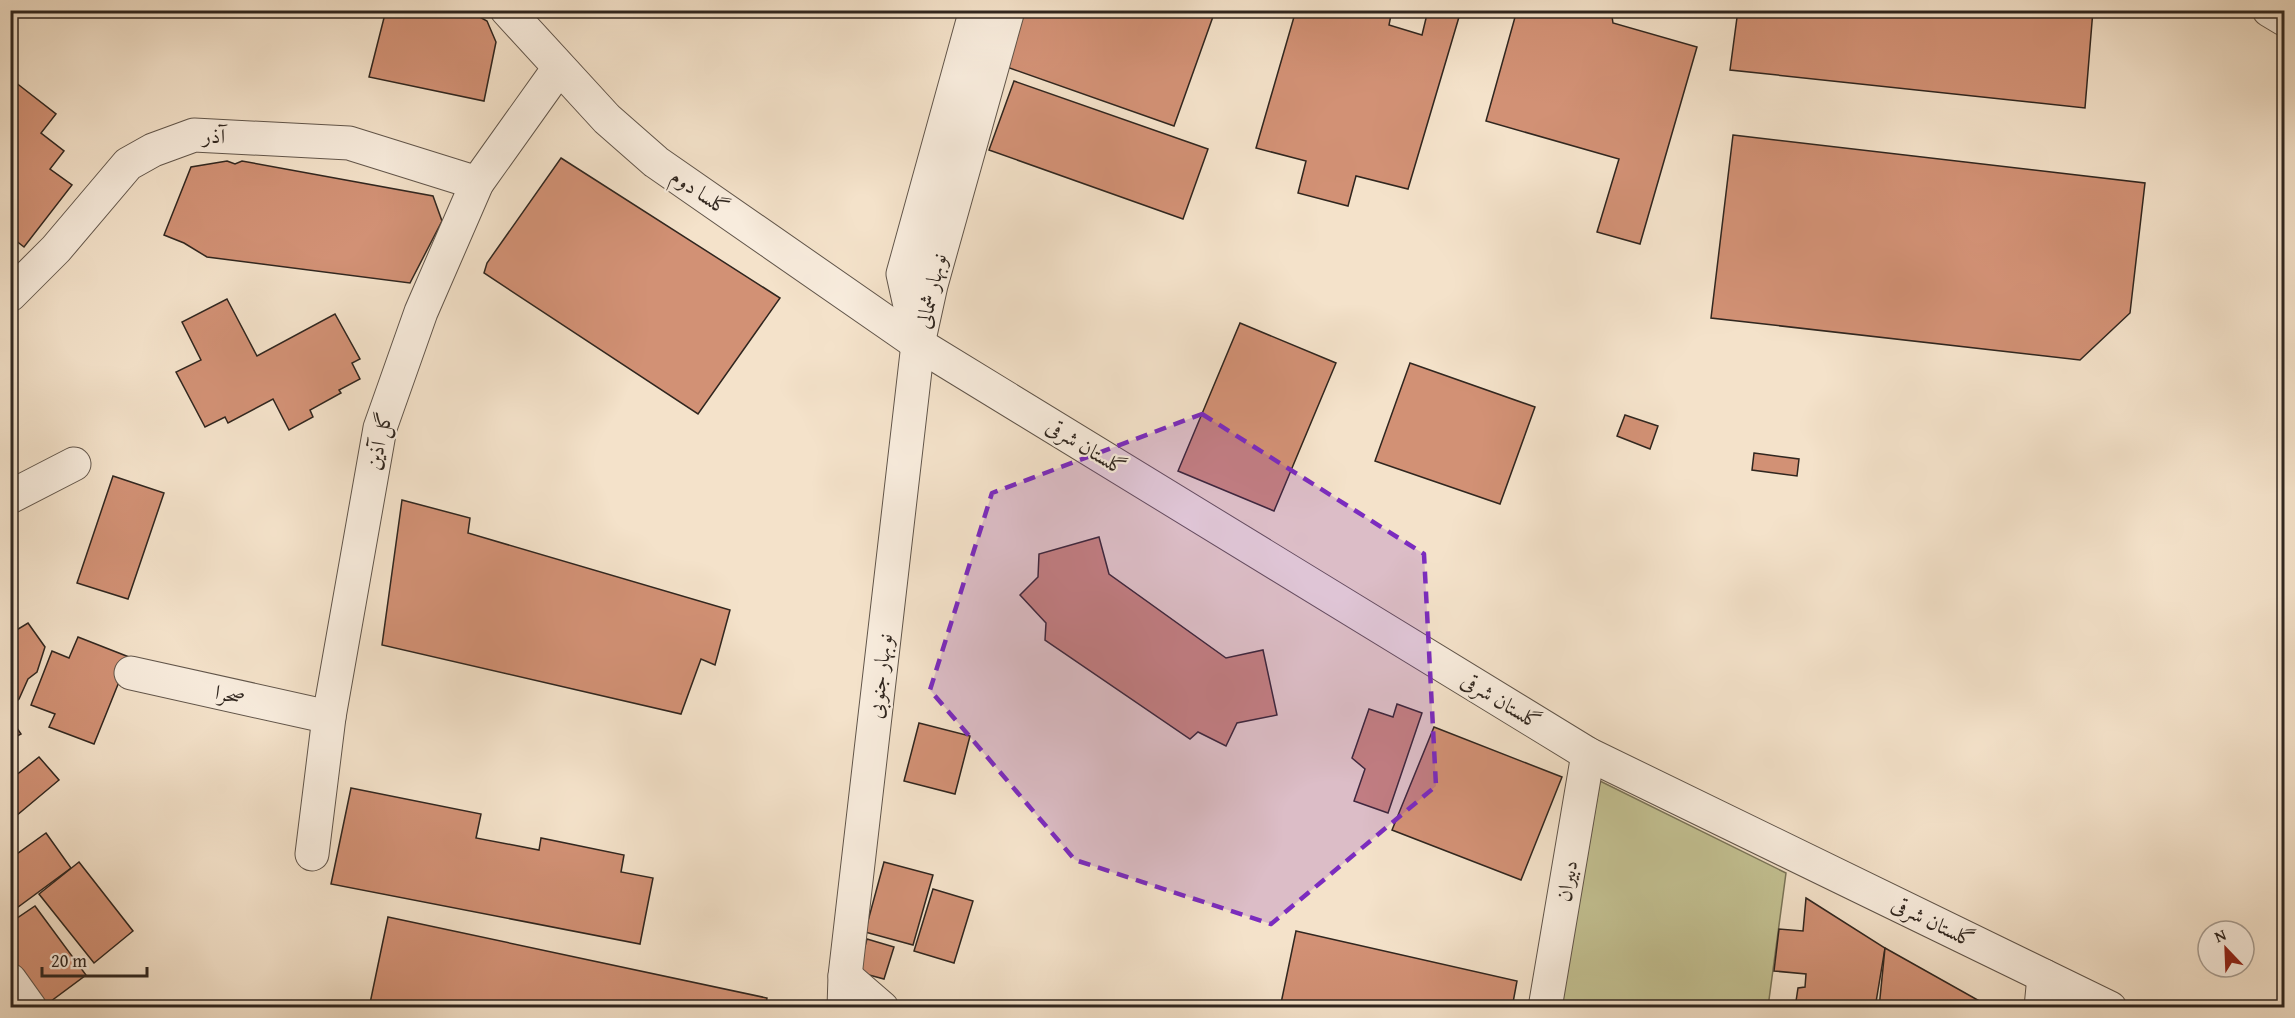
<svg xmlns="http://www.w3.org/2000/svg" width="2295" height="1018" viewBox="0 0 2295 1018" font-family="'Gentium Book Plus',Amiri,serif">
<rect width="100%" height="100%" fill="#f4e2ca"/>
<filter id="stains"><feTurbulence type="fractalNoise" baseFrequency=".00333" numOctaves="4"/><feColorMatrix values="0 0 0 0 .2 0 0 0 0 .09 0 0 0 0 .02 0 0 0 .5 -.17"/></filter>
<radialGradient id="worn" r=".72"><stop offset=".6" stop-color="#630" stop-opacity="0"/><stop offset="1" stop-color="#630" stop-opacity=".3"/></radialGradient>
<!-- green -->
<polygon fill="#c3c192" stroke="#7a7458" stroke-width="1.5" points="1600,781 1786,873 1768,1007 1561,1008"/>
<!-- building -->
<g fill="#d29175" stroke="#30261f" stroke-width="1.5">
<polygon points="386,10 452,10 458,13 459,10 467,10 487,21 496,42 484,101 369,77"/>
<polygon points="1023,10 1215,11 1174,126 1004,66"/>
<polygon points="1296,10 1392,10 1389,25 1422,35 1428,10 1459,17 1408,189 1356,176 1348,206 1298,193 1306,161 1256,148"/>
<polygon points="1517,10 1611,10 1613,23 1697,47 1640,244 1597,232 1619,159 1486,121"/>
<polygon points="1738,10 2093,10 2085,108 1730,70"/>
<polygon points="1014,81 1208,149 1183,219 989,150"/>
<polygon points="15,82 56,114 41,133 64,151 50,169 72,185 24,247 10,236 10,88"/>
<polygon points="1733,135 2145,183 2130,313 2080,360 1711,318"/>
<polygon points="561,158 780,298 698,414 484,273 487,263"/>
<polygon points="227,161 235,164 242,161 433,196 442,221 410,283 207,257 184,243 164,235 191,167"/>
<polygon points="227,299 257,356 335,314 360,359 352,363 360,379 339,390 341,393 310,410 313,417 289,430 273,399 228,423 225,417 205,427 176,372 201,360 182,322"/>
<polygon points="1240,323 1336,363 1274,511 1178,471"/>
<polygon points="1410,363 1535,407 1500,504 1375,461"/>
<polygon points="1625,415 1658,426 1650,449 1617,436"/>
<polygon points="1754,453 1799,459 1797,476 1752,470"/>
<polygon points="113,476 164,493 128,599 77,583"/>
<polygon points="402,500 470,518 468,533 730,610 715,665 701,659 681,714 382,645"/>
<polygon points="1099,537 1109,574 1226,658 1263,650 1277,715 1237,723 1226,746 1198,732 1190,739 1045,640 1046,623 1020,595 1038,577 1039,554"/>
<polygon points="28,623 45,647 37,672 28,679 19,699 11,706 10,634"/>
<polygon points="78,637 129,657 94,744 49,727 55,714 31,705 52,651 69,658"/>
<polygon points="1397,704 1422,713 1388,813 1354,801 1365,769 1352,758 1369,709 1393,717"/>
<polygon points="10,718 21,734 10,740"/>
<polygon points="919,723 970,736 955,794 904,781"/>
<polygon points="1434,727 1562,777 1521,880 1392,830"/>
<polygon points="39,757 59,780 16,816 10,809 10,780"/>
<polygon points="351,788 481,814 476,838 539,850 541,838 624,855 621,872 653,878 640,944 331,884"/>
<polygon points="46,833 71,868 14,910 10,905 10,859"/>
<polygon points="79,862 133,931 94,963 39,894"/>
<polygon points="884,862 933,875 913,945 865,932"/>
<polygon points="933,889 973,901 954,963 914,951"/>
<polygon points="1806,898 1885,948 1875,1008 1795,1008 1798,988 1805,987 1806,974 1774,971 1779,929 1803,931"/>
<polygon points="35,906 86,975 43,1007 10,963 10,923"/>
<polygon points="388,917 767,998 765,1008 369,1008"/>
<polygon points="1296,931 1517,981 1512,1008 1280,1008"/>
<polygon points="867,939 894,947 884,979 858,972"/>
<polygon points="1885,948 1992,1008 1879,1008"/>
</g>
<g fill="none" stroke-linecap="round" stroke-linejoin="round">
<defs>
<g id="minor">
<polyline points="507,10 607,119 656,162 918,344 1588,754 2110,1008"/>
<polyline points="2269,10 2284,19"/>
<polyline points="10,295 56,249 128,164 153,150 194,135 349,143 477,183"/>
<polyline points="916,333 903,274 976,10"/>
<polyline points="10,497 74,464"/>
<polyline points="131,673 329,717"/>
<polyline points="312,854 329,717 380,428 421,312 477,183 559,68"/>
<polyline points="845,976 882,1008"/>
<polyline points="10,980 30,1008"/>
<polyline points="844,1008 845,976 918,344 931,285 1008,10"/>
<polyline points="1545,1008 1588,754"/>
<polyline points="2041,1008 2044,976"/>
</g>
</defs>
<!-- minor casing -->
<use href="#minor" stroke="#61554a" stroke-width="35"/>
<!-- minor -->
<use href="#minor" stroke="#f8ecdd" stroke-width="33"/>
</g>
<!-- marked area -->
<path fill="#7b2cbf" fill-opacity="0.2" stroke="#7b2cbf" stroke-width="4.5" stroke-dasharray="12 8" stroke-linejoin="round" d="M1202,414L1424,554L1436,786L1271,924L1075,860L930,690L992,493Z"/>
<g text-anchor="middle" stroke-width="4.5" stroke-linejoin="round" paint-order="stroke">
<!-- street labels -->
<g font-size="21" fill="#30261f" stroke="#f8ecdd">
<text transform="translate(214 136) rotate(3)" y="7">آذر</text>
<text transform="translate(700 192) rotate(34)" y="7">گلسا دوم</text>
<text transform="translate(931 291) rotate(-77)" y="7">نوبهار شمالی</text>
<text transform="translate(379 441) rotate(-77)" y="7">گل آذین</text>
<text transform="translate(1086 447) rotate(31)" y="7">گلستان شرقی</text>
<text transform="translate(880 676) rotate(-83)" y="7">نوبهار جنوبی</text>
<text transform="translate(230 695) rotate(13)" y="7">صحرا</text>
<text transform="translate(1501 701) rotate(31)" y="7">گلستان شرقی</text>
<text transform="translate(1567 881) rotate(-80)" y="7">دبیران</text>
<text transform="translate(1933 922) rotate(26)" y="7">گلستان شرقی</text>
</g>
</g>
<!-- margin -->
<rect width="2295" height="1018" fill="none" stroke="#f4e2ca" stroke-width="36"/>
<rect x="12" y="12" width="2271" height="994" fill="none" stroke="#30261f" stroke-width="3"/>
<rect x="18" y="18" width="2259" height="982" fill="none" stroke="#30261f" stroke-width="1.5"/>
<!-- north arrow -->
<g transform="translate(2226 949) rotate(337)"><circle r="28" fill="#f8ecdd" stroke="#a89d91" stroke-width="1.5"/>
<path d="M0-4.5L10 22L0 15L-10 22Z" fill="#8f2418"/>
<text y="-9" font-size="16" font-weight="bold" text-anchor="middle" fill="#30261f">N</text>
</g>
<!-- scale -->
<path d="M42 967v9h105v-9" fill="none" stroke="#30261f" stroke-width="3"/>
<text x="51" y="967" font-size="18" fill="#30261f" stroke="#f8ecdd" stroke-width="4.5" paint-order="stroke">20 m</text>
<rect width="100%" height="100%" filter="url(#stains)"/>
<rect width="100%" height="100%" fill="url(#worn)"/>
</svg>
